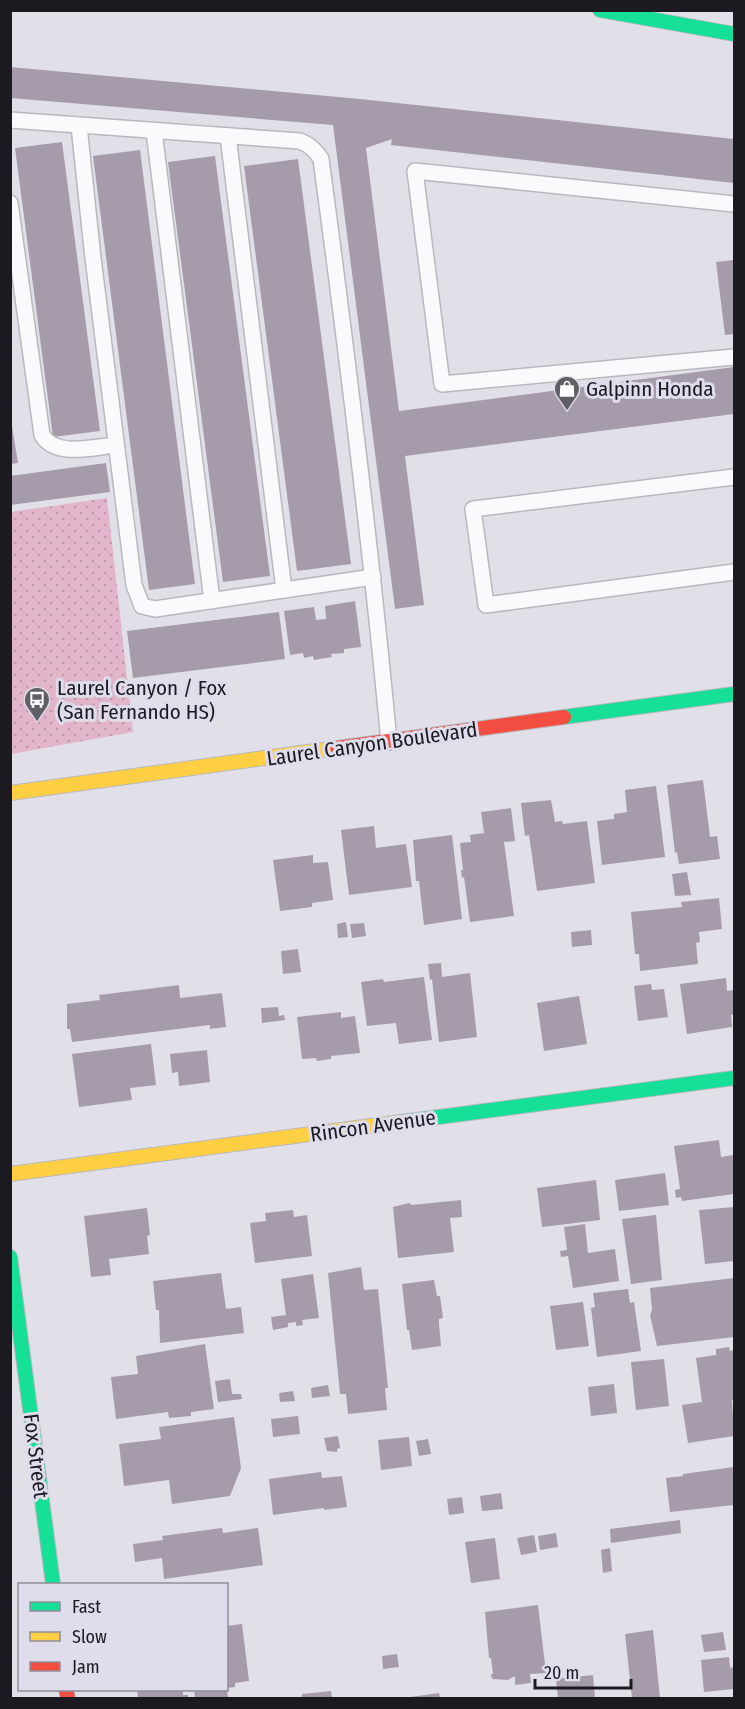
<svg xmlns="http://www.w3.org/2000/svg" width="745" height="1709" viewBox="0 0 745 1709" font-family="'Fira Sans Condensed',sans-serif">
<defs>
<pattern id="grass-dots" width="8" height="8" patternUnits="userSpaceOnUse" patternTransform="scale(1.5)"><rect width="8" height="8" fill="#e2b5ca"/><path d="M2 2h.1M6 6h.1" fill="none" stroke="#c19bad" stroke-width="1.8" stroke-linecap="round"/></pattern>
</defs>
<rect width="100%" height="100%" fill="#e1e0e8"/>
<!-- grass -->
<polygon fill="url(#grass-dots)" points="107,498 133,732 11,754 11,512"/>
<!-- building -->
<g fill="#a69baa">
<polygon points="10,67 360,99 734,139 734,183 391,145 392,139 366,148 399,411 734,367 734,414 405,456 424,605 395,609 333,125 10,98"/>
<polygon points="62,142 100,431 53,437 15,148"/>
<polygon points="140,150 195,584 149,590 93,156"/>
<polygon points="215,156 270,576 223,582 168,162"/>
<polygon points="298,159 351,564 297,571 244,166"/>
<polygon points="734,260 734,334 725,335 716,262"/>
<polygon points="10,414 18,463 10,464"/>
<polygon points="106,463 110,492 10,505 10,476"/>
<polygon points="355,601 361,647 344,649 344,653 331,654 332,657 314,660 313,656 304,658 303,653 290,655 284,611 314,607 316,620 326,619 325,606"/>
<polygon points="279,612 285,659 133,678 127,631"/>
<polygon points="703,780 710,837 717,836 720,859 679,864 677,852 675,853 667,785"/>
<polygon points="656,786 665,857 602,865 597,821 614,819 614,814 627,812 625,790"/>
<polygon points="551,800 555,822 562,821 563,824 587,821 595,883 537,891 529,835 525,836 521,803"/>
<polygon points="511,808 515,841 504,842 514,916 470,922 464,877 462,878 461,870 463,870 460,843 471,842 470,835 484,833 481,812"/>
<polygon points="374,826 376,848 406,844 412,887 349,895 341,830"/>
<polygon points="452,835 462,919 424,925 419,881 416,881 413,840"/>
<polygon points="313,855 313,863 328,862 333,900 312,903 312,907 280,911 273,860"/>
<polygon points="687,872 691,895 675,896 672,874"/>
<polygon points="719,898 722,929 699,932 700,942 696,943 698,964 640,971 639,954 635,954 631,912 682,907 681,902"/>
<polygon points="346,922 348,937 338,938 337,924"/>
<polygon points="364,923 366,936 352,938 350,924"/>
<polygon points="591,930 592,945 572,947 571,932"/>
<polygon points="298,949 301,972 283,974 281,951"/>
<polygon points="441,963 442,977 470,973 477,1037 439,1042 432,979 430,980 428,964"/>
<polygon points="424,977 432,1040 399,1044 396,1023 367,1026 361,982 383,979 384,982"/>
<polygon points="726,978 727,991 734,990 734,1014 731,1015 732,1027 687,1034 680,984"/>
<polygon points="651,984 652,990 664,989 668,1017 638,1021 634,986"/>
<polygon points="179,985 180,998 222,993 226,1027 210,1029 210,1025 72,1042 70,1029 67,1029 67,1004 100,1000 99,995"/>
<polygon points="579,996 587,1044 544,1051 537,1003"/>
<polygon points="278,1007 279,1016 284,1015 285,1020 262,1023 261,1008"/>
<polygon points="341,1012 341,1018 355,1016 360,1053 331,1056 331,1059 317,1061 316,1058 302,1059 297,1017"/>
<polygon points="151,1044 156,1085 130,1088 132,1100 79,1107 72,1054"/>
<polygon points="207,1050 210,1082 179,1086 178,1072 172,1073 170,1054"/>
<polygon points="719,1140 721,1157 734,1155 734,1194 682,1201 681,1197 676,1198 675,1190 680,1189 674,1146"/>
<polygon points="665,1173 669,1205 619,1211 615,1180"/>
<polygon points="596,1180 600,1220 542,1227 537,1188"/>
<polygon points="461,1200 462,1217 450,1218 454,1252 398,1258 393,1207 409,1203 412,1205"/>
<polygon points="734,1207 734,1261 705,1264 699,1210"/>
<polygon points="147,1208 150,1235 147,1236 149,1254 109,1259 111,1275 91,1277 84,1216"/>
<polygon points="293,1210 294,1217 307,1215 312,1256 255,1263 250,1223 266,1221 265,1213"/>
<polygon points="656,1215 662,1280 631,1284 622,1219"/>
<polygon points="585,1224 588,1253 615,1249 619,1281 573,1288 568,1256 561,1257 560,1251 567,1250 564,1227"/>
<polygon points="361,1267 364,1290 378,1289 388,1388 385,1388 387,1410 348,1414 346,1394 340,1394 328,1273"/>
<polygon points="221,1273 226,1309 241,1307 244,1333 160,1343 159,1310 156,1310 153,1281"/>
<polygon points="313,1274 319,1318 302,1320 303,1325 296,1326 296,1322 288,1323 288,1327 273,1330 271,1317 286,1315 281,1279"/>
<polygon points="734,1278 734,1337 657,1346 650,1315 652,1310 650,1288"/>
<polygon points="434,1280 437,1296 440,1296 443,1318 439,1319 439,1324 441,1346 412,1350 409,1330 407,1330 402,1284"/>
<polygon points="628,1289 630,1303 634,1302 641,1351 597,1357 591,1308 595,1307 593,1293"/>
<polygon points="583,1302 589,1346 556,1350 550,1306"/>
<polygon points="205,1344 214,1409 191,1412 191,1416 169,1418 168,1412 116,1419 111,1377 138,1374 136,1356"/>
<polygon points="729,1347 730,1351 734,1350 734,1400 732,1400 734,1436 688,1443 682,1405 702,1402 696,1358 716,1355 716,1349"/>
<polygon points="664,1359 669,1406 636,1410 631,1362"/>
<polygon points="230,1379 232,1394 241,1394 242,1399 218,1402 215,1381"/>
<polygon points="614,1384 617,1413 591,1416 588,1387"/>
<polygon points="328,1385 330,1396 312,1398 311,1388"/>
<polygon points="293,1391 295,1401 280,1402 279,1393"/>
<polygon points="298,1416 300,1434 273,1437 271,1419"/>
<polygon points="234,1417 241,1468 230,1496 172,1504 169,1480 124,1486 119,1444 161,1439 159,1427"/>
<polygon points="338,1436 340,1448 337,1449 337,1452 327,1451 324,1438"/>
<polygon points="409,1437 412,1466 381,1470 378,1440"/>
<polygon points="428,1439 431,1454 419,1456 416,1441"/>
<polygon points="734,1467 734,1505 670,1512 666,1478 683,1476 683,1474"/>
<polygon points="321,1472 322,1478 342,1476 347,1507 324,1510 324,1508 273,1515 269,1479"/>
<polygon points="501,1493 503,1509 482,1511 480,1496"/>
<polygon points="462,1497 464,1513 449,1515 447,1499"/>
<polygon points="680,1520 681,1533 611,1543 610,1529"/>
<polygon points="222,1528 223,1533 258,1528 263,1565 164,1579 162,1558 135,1562 133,1544 163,1540 162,1536"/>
<polygon points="556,1533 558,1547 540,1550 538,1536"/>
<polygon points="534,1535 537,1552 521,1555 517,1538"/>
<polygon points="495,1538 500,1579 471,1583 465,1542"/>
<polygon points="610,1548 612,1571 603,1573 601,1550"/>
<polygon points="538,1605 546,1673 530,1674 531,1683 515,1685 515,1676 508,1680 492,1679 491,1674 493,1674 491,1658 489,1658 485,1612"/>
<polygon points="242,1624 249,1681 235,1683 235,1687 226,1688 226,1626"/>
<polygon points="653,1630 660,1698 632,1698 625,1634"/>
<polygon points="723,1632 726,1650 704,1652 701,1635"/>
<polygon points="397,1654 399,1667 383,1669 382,1656"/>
<polygon points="729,1657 730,1668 734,1667 733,1689 704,1692 701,1660"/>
<polygon points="593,1675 595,1698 558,1698 556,1679"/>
<polygon points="137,1690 183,1690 183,1695 188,1695 188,1698 138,1698"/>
<polygon points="194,1690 227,1690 228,1698 195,1698"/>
<polygon points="331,1691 332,1698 302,1698 302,1694"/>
<polygon points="439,1693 440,1698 410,1698 410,1697"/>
</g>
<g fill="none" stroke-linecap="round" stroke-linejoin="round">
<defs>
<g id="lane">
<path d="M10,120L300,141C310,145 315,150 321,159C347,353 371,547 389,742"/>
<polyline points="79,126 93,258 134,585 142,606 155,609 373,577"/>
<polyline points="154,131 212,601"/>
<polyline points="228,136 284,590"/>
<path d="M10,203L42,435C56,458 93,447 116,445"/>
<polyline points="734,204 415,171 442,384 734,357"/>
<polyline points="734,477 473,509 486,605 734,572"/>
</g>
<g id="fast">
<polyline points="600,10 734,34"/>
<polyline points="564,717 734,694"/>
<polyline points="401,1122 734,1078"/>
<polyline points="10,1257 53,1584"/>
</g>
<g id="slow">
<polyline points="10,793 337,748"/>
<polyline points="10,1174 401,1122"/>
</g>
<g id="jam">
<polyline points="337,748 564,717"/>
<polyline points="66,1690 68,1698"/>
</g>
</defs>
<!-- lane casing -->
<use href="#lane" stroke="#b9b8bf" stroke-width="18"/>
<!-- fast casing -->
<use href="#fast" stroke="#b9b8bf" stroke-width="16"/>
<!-- slow casing -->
<use href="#slow" stroke="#b9b8bf" stroke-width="16"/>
<!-- jam casing -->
<use href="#jam" stroke="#b9b8bf" stroke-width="16"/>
<!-- lane -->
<use href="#lane" stroke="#fafafc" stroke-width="15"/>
<!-- fast -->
<use href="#fast" stroke="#16e098" stroke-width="14"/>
<!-- slow -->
<use href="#slow" stroke="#ffcf43" stroke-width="14"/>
<!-- jam -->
<use href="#jam" stroke="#f24e42" stroke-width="14"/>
</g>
<!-- icons -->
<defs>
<symbol id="shop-pin" viewBox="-11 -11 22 30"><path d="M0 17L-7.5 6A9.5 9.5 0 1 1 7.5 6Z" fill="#605f66" stroke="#dfdcec"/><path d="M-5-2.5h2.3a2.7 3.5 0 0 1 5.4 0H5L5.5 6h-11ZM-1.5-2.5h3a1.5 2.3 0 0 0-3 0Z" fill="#fff"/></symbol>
<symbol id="bus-pin" viewBox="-11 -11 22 30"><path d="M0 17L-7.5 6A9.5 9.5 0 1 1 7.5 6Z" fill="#605f66" stroke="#dfdcec"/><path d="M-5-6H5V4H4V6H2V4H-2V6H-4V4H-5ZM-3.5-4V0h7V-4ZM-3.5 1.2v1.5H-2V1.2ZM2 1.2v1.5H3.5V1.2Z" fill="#fff"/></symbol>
</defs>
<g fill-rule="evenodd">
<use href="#shop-pin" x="552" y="374" width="30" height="40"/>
<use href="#bus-pin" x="22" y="685" width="30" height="40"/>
</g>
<g text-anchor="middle" stroke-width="6" stroke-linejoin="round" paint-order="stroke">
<!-- poi labels -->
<g font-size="21" fill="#1b1a20" stroke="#dfdcec" text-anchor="start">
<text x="586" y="396">Galpinn Honda</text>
<text x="57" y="695">Laurel Canyon / Fox<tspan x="57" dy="24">(San Fernando HS)</tspan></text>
</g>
<!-- street labels -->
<g font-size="21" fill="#1b1a20" stroke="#dfdcec">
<text transform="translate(372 744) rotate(-8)" y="7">Laurel Canyon Boulevard</text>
<text transform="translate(373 1126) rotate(-8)" y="7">Rincon Avenue</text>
<text transform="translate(36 1456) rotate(83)" y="7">Fox Street</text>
</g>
</g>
<!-- border -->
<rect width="745" height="1709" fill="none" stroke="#1b1a20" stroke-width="24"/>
<!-- legend -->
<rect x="18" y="1583" width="210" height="108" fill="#dfdcec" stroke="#918e9a" stroke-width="1.5"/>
<rect x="30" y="1602" width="30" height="9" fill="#16e098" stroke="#918e9a" stroke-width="1.5"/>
<text x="72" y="1613" font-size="18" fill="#1b1a20">Fast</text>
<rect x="30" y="1632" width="30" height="9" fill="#ffcf43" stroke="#918e9a" stroke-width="1.5"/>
<text x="72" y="1643" font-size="18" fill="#1b1a20">Slow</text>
<rect x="30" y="1662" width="30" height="9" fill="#f24e42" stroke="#918e9a" stroke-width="1.5"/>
<text x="72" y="1673" font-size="18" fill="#1b1a20">Jam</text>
<!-- scale -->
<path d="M535 1679v9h96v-9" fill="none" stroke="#1b1a20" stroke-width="3"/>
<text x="544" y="1679" font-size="18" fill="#1b1a20" stroke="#dfdcec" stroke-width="4.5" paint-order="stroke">20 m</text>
</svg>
